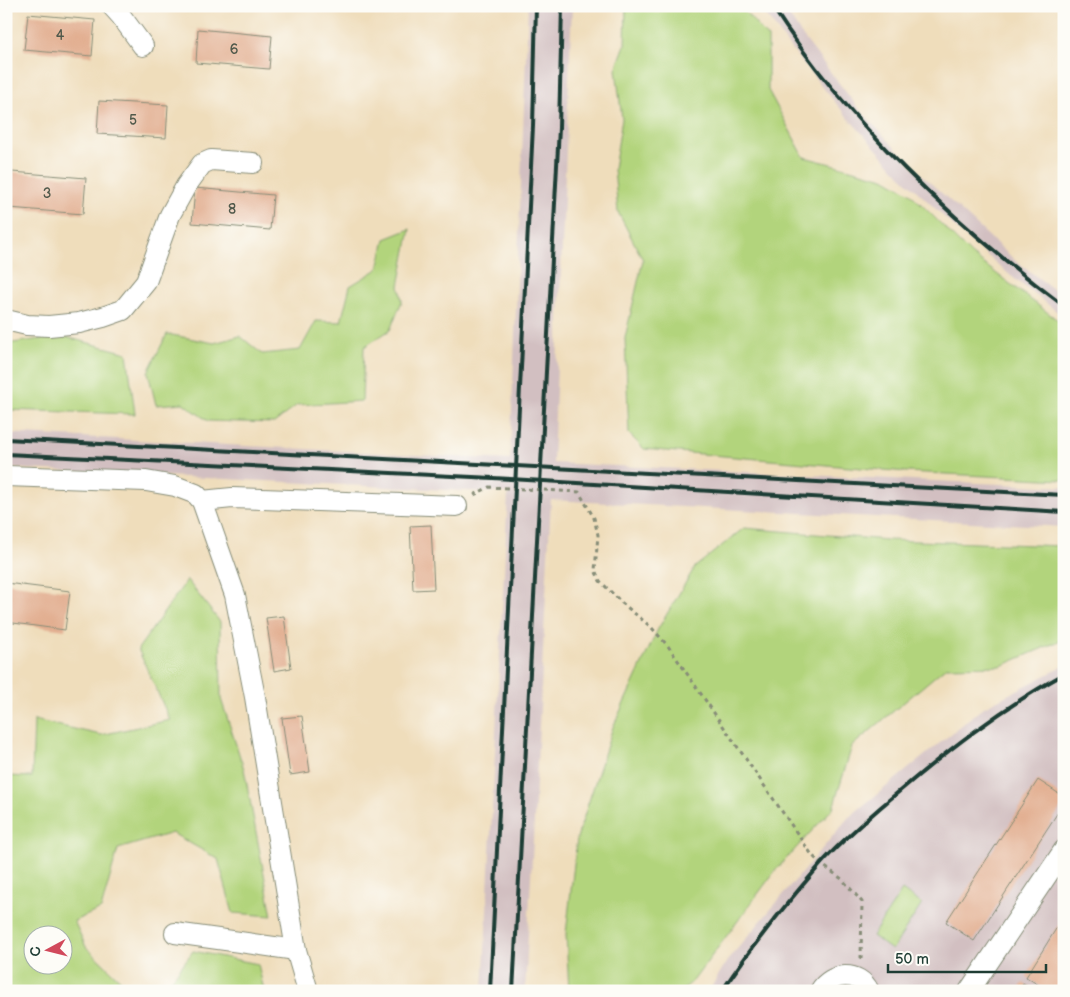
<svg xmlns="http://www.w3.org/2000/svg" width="1070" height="997" viewBox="0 0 1070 997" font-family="'Balsamiq Sans',sans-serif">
<rect width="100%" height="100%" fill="#fdfcf7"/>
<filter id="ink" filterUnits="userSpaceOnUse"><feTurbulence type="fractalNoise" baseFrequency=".02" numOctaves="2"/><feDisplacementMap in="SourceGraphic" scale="10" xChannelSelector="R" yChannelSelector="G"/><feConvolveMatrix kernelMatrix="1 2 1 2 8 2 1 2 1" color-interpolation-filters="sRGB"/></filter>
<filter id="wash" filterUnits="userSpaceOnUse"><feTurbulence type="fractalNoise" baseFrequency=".0096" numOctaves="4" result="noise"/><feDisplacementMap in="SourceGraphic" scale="20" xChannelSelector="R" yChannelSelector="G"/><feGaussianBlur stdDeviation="1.12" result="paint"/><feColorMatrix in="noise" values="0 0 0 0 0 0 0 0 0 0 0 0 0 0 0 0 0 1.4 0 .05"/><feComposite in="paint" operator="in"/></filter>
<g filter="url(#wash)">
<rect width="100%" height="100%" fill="#efddbb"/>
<!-- industrial -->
<g fill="#d2bfc1">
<polygon points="528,6 572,6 553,463 1064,487 1064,527 551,500 525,991 483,991 508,493 6,468 6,433 510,460"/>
<polygon points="760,6 783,6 801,34 859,109 911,165 1018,263 1064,297 1064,317 1011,276 959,231 901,176 850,120 787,44"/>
<polygon points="1064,666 1064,991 709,991 727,961 848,818 984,707"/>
</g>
<!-- green -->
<g fill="#b2d47c" stroke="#688858" fill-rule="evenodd">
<polygon points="626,6 740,6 768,38 768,90 804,157 884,178 910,193 972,255 1064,325 1064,480 907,472 644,449 629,434 625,338 643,260 618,212 614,169 622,119 616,69 625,45"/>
<polygon points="410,229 399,286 402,301 390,330 364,347 362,401 297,405 274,423 208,421 183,403 156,405 148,372 167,334 214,343 240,336 262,354 300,350 316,321 341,322 350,286 378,269 385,239"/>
<polygon points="62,336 127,353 135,414 6,410 6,344"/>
<polygon points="744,528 887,540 1064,546 1064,639 1001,666 946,667 852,746 833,808 775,871 693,981 681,991 569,991 566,934 577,838 613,727 658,629 695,567"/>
<path d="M187,580L220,622L221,699L244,769L272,916L233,913L218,859L172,833L118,849L101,909L74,921L86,947L132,991H6V776L32,777L34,720L101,735L170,720L138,649ZM62,934V964H32V934Z"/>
<polygon points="902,890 922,904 892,950 872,936"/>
<polygon points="193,951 258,964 264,991 163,991"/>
</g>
<g id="blocks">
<!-- building -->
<g fill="#e2ae90">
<polygon points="28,14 95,20 92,56 24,50"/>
<polygon points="198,29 272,36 269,69 196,63"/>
<polygon points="99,101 168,105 166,138 97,134"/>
<polygon points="12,172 86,178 83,214 9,208"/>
<polygon points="195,188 273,195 270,230 192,223"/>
<polygon points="431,525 434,589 413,590 410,526"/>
<polygon points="6,583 70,591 65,630 6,622"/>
<polygon points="284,616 291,668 274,671 266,618"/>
<polygon points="302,716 310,772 290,775 282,718"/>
<polygon points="1038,780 1064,797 1064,803 974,941 946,922"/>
<polygon points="1064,916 1064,991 1048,991 1026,977"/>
<polygon points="1023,983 1037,991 1018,991"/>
</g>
</g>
</g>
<g filter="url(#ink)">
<use href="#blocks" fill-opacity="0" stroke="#878d78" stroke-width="1"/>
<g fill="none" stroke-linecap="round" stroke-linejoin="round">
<defs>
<g id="minor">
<polyline points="112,6 121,16 143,46"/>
<polyline points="6,320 27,325 49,326 79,323 103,317 123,310 146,282 170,215 186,186 202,164 211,160 253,163"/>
<polyline points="6,476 146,481 175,486 196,494 202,501 235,595 255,697 296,950 308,991"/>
<polyline points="202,501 232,498 457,506"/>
<polyline points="175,933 296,950"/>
<path d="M820,991C831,972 859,970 869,991"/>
<polyline points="969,991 1064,850"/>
</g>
</defs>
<!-- minor casing -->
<use href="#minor" stroke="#878d78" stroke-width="22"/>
<!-- path -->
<polyline stroke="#878d78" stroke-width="3" stroke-dasharray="4 4" stroke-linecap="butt" points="474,495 489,487 579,492 594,518 598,535 595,570 600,581 622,603 651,627 668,646 812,855 821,864 842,879 862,902 861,959"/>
<!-- minor -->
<use href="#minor" stroke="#fff" stroke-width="20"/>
<!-- rail -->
<g stroke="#1f3d34" stroke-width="4">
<path d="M772,6C847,122 954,224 1064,306"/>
<polyline points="6,439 1064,495"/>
<polyline points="6,454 493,478 1064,512"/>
<polyline points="490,991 533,126 536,6"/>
<polyline points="513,991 559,128 562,6"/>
<path d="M722,991C751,947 785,905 820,865C840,842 865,821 889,800C944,753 1000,709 1064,674"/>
</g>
</g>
</g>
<g text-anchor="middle" stroke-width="4" stroke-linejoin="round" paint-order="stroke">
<!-- number labels -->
<g font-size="14" fill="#50594b">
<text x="60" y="40">4</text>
<text x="234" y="54">6</text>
<text x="133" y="125">5</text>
<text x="47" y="198">3</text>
<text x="232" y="214">8</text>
</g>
</g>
<!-- margin -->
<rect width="1070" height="997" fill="none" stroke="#fdfcf7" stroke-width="25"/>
<!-- north arrow -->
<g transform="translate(48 950) rotate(263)"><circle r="24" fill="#fdfcf7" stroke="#a4b0a9"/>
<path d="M0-4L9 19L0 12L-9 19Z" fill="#d1495b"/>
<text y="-8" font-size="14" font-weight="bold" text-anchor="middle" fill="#1f3d34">С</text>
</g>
<!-- scale -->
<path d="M888 964v8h158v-8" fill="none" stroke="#1f3d34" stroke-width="2.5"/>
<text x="895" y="964" font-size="15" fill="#1f3d34" stroke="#fdfcf7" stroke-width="4" paint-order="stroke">50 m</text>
</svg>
